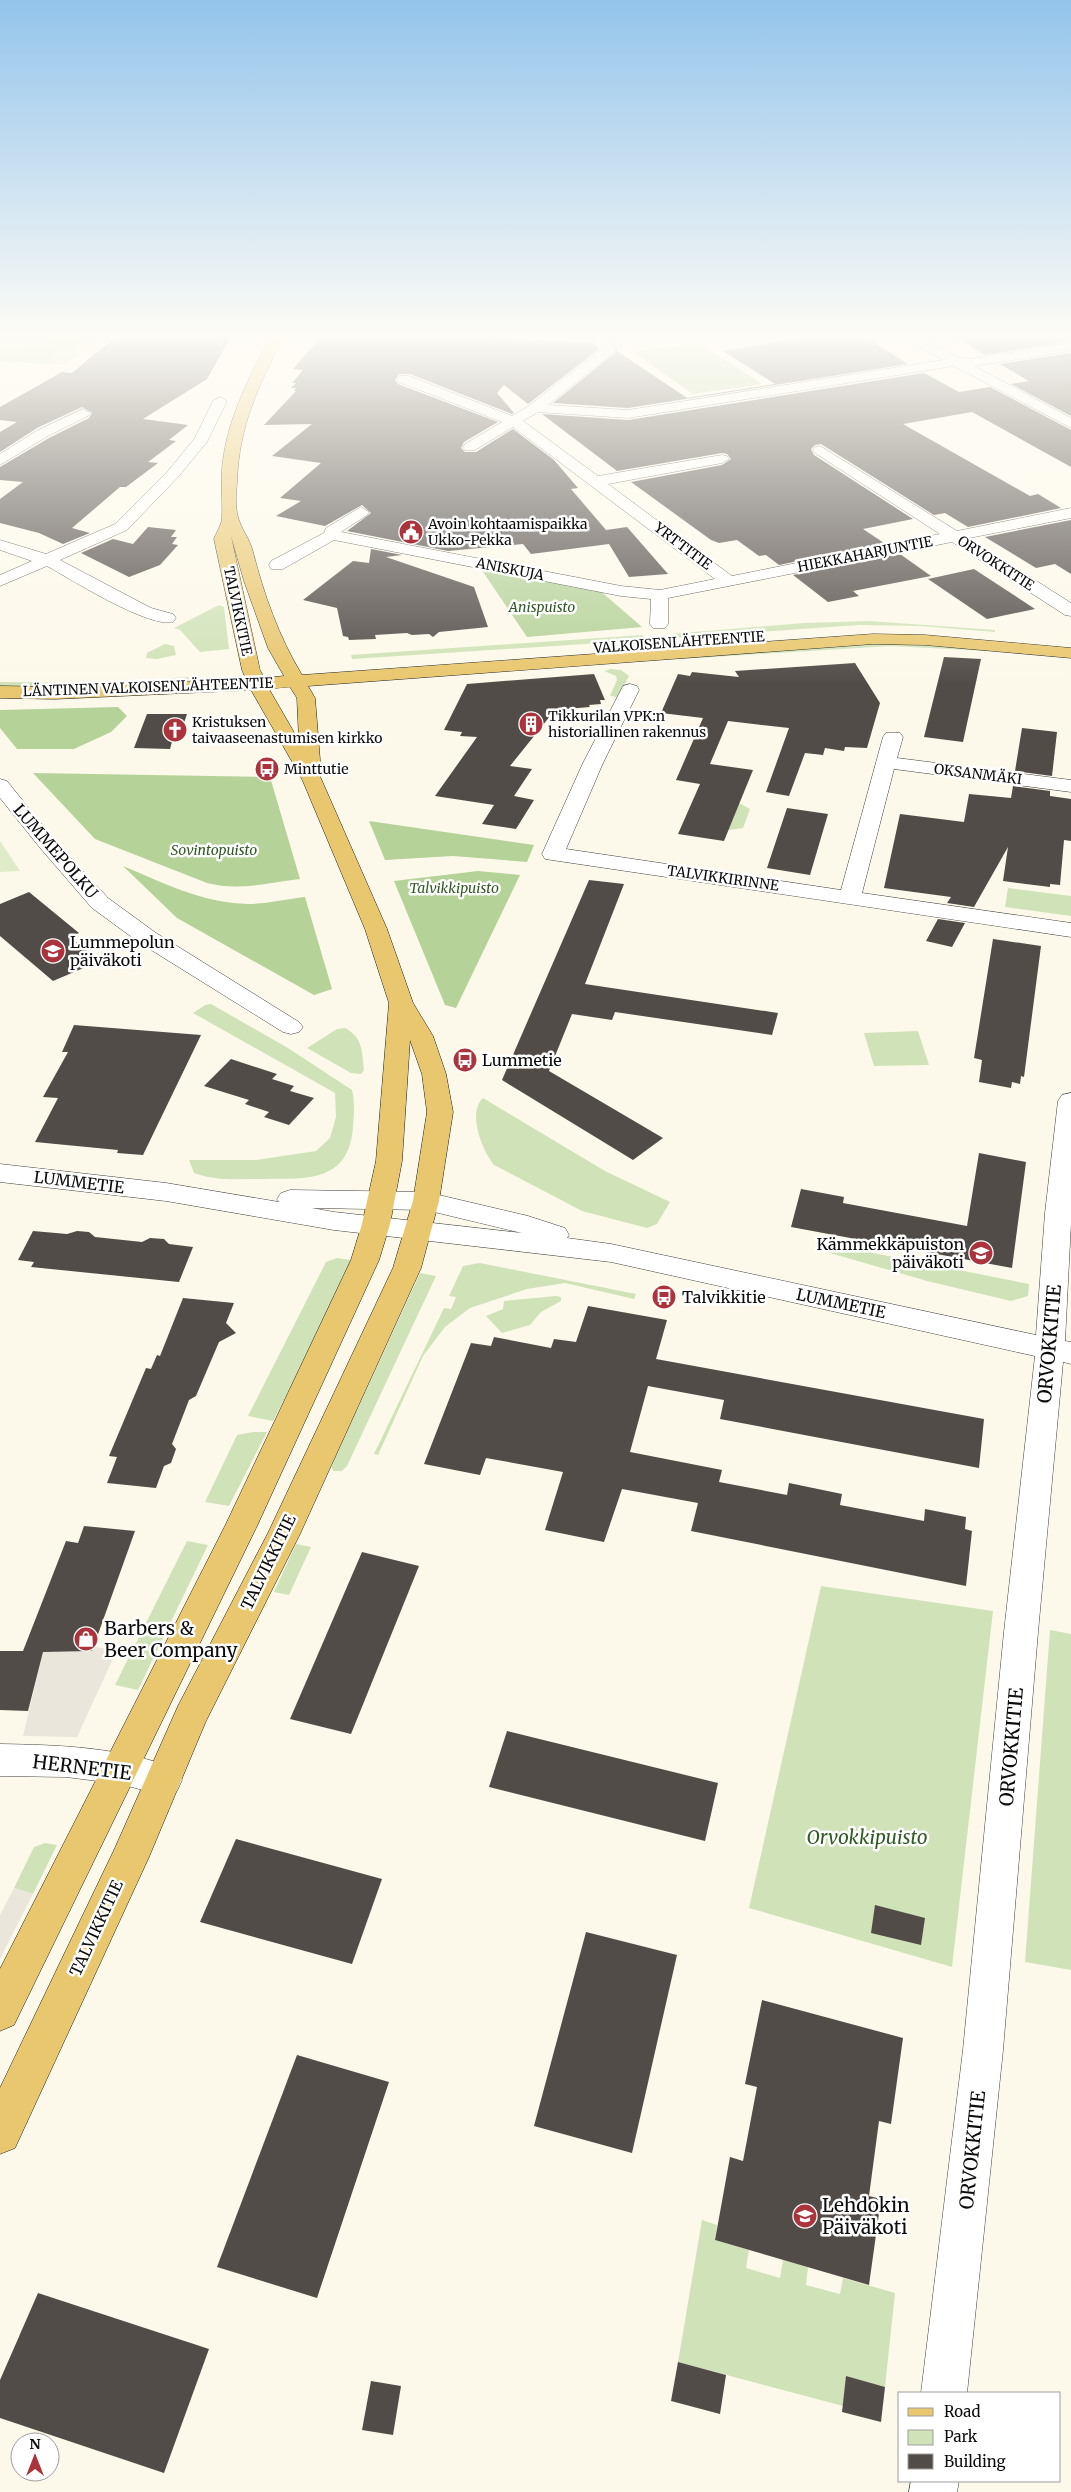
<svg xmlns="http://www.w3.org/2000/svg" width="1071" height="2492" viewBox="0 0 1071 2492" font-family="Merriweather,serif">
<rect width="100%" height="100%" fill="#fdf9ea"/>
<!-- green -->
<g fill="#d0e3b8">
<polygon points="0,336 107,336 63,365 0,361"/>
<polygon points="219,605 224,607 229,649 200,652 180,630 174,628"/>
<polygon points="869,621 995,630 995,632 920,626 859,625 672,638 671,634 804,623"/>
<polygon points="643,635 645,640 352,659 351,655"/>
<polygon points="868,642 989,648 989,651 890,646 681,659 679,654"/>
<polygon points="165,644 174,646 176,655 157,659 146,658 147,653"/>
<polygon points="611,669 621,670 629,676 618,697 610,696 617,680 616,676 604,671"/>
<polygon points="188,677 189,679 51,686 0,686 0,682 104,683"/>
<polygon points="702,798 741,804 750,809 743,828 729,830 691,824"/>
<polygon points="1008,888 1071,896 1071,916 1005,907"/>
<path d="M211,1004L288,1048L352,1090C355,1103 354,1114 353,1128C348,1185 303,1178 259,1179C236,1179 215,1181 194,1173L189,1160H256L316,1151L330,1138L336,1117L335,1093L193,1013L205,1005Z"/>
<path d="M345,1028C363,1037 362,1052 364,1070L361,1074L351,1073L307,1048L337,1029Z"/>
<polygon points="918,1031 929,1065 874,1066 864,1033"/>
<path d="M483,1098L605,1171L670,1202L657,1224L647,1228L582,1211L494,1165C482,1150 467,1113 483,1098Z"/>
<polygon points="818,1242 1029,1284 1028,1296 1011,1301 927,1281 816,1249"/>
<polygon points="337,1258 356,1261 273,1421 248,1416 326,1262"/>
<polygon points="480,1263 636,1294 634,1299 565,1283 527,1289 470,1308 445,1327 423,1356 378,1455 374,1454 444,1308 451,1309 456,1297 449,1296 463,1266"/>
<polygon points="420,1273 436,1276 347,1466 342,1471 333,1471 332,1466 334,1460"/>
<polygon points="556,1296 561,1297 561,1301 541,1312 530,1325 502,1333 486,1316 503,1309 504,1301"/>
<polygon points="253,1432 267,1432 229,1506 205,1502 237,1435"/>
<polygon points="187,1541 208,1545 138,1690 115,1685"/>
<polygon points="296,1544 311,1547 289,1595 274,1592"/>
<polygon points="821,1586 993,1611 952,1967 749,1908"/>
<polygon points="1050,1630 1071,1634 1071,1970 1025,1962"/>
<polygon points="45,1843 57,1845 33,1894 14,1888 34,1847"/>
<polygon points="702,2220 717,2225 715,2240 749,2250 746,2268 780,2278 783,2260 808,2267 806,2285 840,2294 843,2278 895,2293 885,2387 846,2377 843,2406 678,2362"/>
</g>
<!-- forest -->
<g fill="#b5d299">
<polygon points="64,336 92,336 70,348 58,349 50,353 50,356 53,361 52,364 0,361 0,350 12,350"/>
<polygon points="698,343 762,384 693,394 633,352"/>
<polygon points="479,566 597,588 642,627 527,637"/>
<polygon points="118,707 127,716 111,732 74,749 17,749 0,728 0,710"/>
<path d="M33,773L270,777L300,879C268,883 238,891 207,883L95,839Z"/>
<polygon points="369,821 534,845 527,862 453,856 385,860"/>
<path d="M123,866C164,883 202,903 248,904C266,904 286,899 305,897L332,989L314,995L177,918Z"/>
<polygon points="478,871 520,875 456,1008 445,1005 394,881"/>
</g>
<!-- pitch -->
<polygon fill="#e0ebc9" points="0,841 20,871 0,872"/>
<!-- plaza -->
<g fill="#ebe6db">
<polygon points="94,1647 117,1650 77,1737 23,1736 43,1652 93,1651"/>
<polygon points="14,1888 33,1894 0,1959 0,1915"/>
</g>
<!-- building -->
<g fill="#524c48">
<polygon points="121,336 231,337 207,379 143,419 188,425 169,440 176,441 148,462 158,463 126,487 120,487 72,528 90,533 63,544 39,533 0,523 0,499 23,482 0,480 0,467 49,438 89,418 92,413 82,407 37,428 0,452 0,432 17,422 0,420 0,407 62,372 72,373 103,347"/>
<polygon points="322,336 473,336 580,343 591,342 599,349 528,404 504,385 497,393 514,413 512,414 410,374 399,374 395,380 398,384 498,422 464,442 461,448 465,452 476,452 513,429 554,460 578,488 571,489 606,530 627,527 668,574 629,577 609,544 531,554 523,544 448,551 347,531 371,513 362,505 325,526 276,516 301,501 280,498 321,463 272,456 312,424 264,425 296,391 294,391 296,388 291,388 296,383 292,383 303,370 293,369"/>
<polygon points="817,336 864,336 908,364 628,408 553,403 617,351 687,398 775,384 723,351"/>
<polygon points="954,336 1071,336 1071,341 985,355"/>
<polygon points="1071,353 1071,416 1011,384 1029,381 1000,364"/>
<polygon points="924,373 959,392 990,387 1071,430 1071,467 972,412 903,424 1030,496 1038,494 1061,508 968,527 945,513 934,515 821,444 815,445 811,449 814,455 913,519 863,529 884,543 779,565 766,555 759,556 737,540 719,543 711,540 631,482 722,465 731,459 727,454 722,453 617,471 542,414 628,420"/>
<polygon points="1071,520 1071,574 1055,564 1036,568 985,537"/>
<polygon points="148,527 176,530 171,537 177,537 172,544 178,545 160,565 129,577 81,553 113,539 133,544"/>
<polygon points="371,549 402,555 386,557 474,587 488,627 439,632 433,637 429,634 412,635 407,633 375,635 376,639 349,640 348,637 343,636 337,608 303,600 353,561 369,563"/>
<polygon points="900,554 931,576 853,591 859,596 828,602 793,575"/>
<polygon points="974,569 1035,609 987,619 928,579"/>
<polygon points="944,657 981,659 963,742 924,737"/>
<polygon points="855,663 880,703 867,748 845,747 844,751 825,748 823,755 805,753 789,796 766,792 789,728 728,721 710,764 753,770 724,841 678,834 700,784 676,780 703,718 661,713 678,674 690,676 692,672 739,677 735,671"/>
<polygon points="594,674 605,700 600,700 601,704 589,705 590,707 555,710 510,766 532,769 514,796 534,800 516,829 482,824 494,805 435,796 477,737 460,736 462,732 444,730 467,684"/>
<polygon points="147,714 187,714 179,738 173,738 170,749 134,748"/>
<polygon points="1022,728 1057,732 1052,776 1015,771"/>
<polygon points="1013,786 1050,791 1050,796 1071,799 1071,841 1064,840 1060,885 1050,884 1050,887 1003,881 1008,847 974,907 947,903 951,897 884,888 900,814 964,822 969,794 1011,798"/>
<polygon points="787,808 828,814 810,875 767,868"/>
<polygon points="589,880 624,884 585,984 778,1013 772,1035 615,1012 612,1020 572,1014 549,1071 663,1138 633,1160 502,1080"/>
<polygon points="29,892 79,933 70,937 100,961 53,981 0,936 0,904"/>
<polygon points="938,919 965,923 952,947 926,941"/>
<polygon points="993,939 1041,946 1024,1077 1021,1076 1020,1084 1012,1082 1011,1088 979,1082 982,1060 974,1058"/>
<polygon points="74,1025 201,1035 143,1155 117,1153 118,1150 35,1142 58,1098 43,1097 68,1052 62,1052"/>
<polygon points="231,1059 277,1074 272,1079 294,1086 290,1091 314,1098 289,1125 264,1117 269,1112 245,1104 249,1100 204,1086"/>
<polygon points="979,1153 1026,1162 1012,1268 791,1227 801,1189 844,1197 843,1203 967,1226"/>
<polygon points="33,1231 67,1234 77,1231 89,1232 95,1237 142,1242 150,1238 164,1239 169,1244 193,1247 179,1282 31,1267 34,1262 18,1260"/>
<polygon points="183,1298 234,1303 226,1323 236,1333 219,1342 196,1396 189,1400 172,1444 176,1449 171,1463 164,1466 156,1488 107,1483 117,1457 109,1456 146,1368 151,1369 157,1355 160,1356"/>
<polygon points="588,1306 667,1320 656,1359 984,1419 979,1468 720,1419 724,1400 648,1386 630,1452 722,1470 719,1482 787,1495 789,1483 842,1494 840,1505 924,1521 925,1509 966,1517 965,1529 972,1531 966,1586 691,1531 698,1503 622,1489 604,1542 545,1530 563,1472 486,1458 480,1475 424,1464 471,1343 491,1346 494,1337 551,1348 554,1339 576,1342"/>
<polygon points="84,1526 135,1531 92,1651 43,1652 28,1711 0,1710 0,1651 23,1651 66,1541 78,1543"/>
<polygon points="362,1552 419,1566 351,1734 290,1719"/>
<polygon points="507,1731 718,1783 705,1841 489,1787"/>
<polygon points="236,1839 382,1879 352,1964 200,1922"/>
<polygon points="875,1905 925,1918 921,1945 871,1933"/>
<polygon points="586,1932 677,1955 632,2153 534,2126"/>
<polygon points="762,2000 903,2038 891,2124 879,2121 869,2196 881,2199 869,2285 715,2240 730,2157 743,2161 757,2087 745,2084"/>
<polygon points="297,2055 389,2082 317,2298 217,2267"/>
<polygon points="38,2293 209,2349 164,2473 0,2418 0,2380"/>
<polygon points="678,2362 726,2375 720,2414 671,2401"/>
<polygon points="846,2376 885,2387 881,2422 842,2412"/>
<polygon points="371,2381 401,2386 393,2435 362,2430"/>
</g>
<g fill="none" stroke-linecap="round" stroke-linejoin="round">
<defs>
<g id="minor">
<polygon points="593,336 604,336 617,349 548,405 628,410 943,360 902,336 918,336 959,358 971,359 1071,343 1071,351 974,366 1071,418 1071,428 954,366 628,418 538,412 523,421 598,476 722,455 727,456 729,459 722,463 608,484 732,576 940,534 815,453 813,450 815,447 820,446 957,531 1071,508 1071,518 969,538 1071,603 1071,616 1065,615 952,542 668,598 668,624 665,628 653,628 650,624 651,599 621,596 334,540 283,569 271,569 269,565 271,561 324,533 326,528 361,507 369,512 367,515 341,532 621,586 660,590 715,579 513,427 475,450 465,450 463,447 465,444 502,422 399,382 397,379 399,376 409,376 512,416 530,405 602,349 593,341"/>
<path d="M220,397L227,401L207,442L178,477L127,530L60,560L151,608L173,614L176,618L173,622C148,628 72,580 47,566L0,586V575L32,561L0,550V540L46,554L115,524L168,471L195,438L213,401Z"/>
<polygon points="83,409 90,413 88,416 48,436 0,465 0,454 38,430"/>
<polygon points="630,684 637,686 639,690 603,763 566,849 841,890 883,737 886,733 900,733 903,737 897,758 1071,780 1071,792 894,769 862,893 1071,923 1071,937 545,859 542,854 583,763 621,690 623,686"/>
<polygon points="0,779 7,781 55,841 108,898 156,933 299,1022 303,1027 299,1032 291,1034 283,1032 140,943 92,908 41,849 0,798"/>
<path d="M1071,1093V1223L1065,1341L1071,1342V1364L1063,1362L1038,1632L1003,2050L967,2393H921L963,2050L1004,1632L1035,1356L611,1262L334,1230L166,1201L0,1182V1164L166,1183L279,1202L277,1199L281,1193L290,1190L426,1192L528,1216L565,1228L569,1235L567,1238L611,1244L1036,1335L1045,1213L1058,1101L1062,1095ZM312,1208L426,1210L522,1233L334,1212Z"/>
<path d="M0,1744C61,1745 119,1747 177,1769L182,1780L177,1791L164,1796L121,1784L66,1777L0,1776Z"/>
<polygon points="911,2481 959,2481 957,2492 909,2492"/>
</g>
<path id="major" d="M271,336H284C258,387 239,425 237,483C236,494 235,506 238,517C241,529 250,539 253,552C264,595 279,637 302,675L873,634L925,635L1071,648V658L925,645L873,644L308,686L315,698L321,772L319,774L387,929L413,1003L433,1036L446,1074L453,1112L439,1201L421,1268L300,1534L206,1721L149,1857L15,2148L0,2154V2088L115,1848L178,1706L268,1533L393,1268L413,1201L427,1112L422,1074L410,1040L402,1161L390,1224L379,1260L257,1526L14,2025L0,2031V1969L225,1526L351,1260L362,1224L376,1161L389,1003L365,929L302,779L251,690L55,699L0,698V686L55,687L246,679L242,670L214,539C216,533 222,524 222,518C223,499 220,480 223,460C229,415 250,376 271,336ZM231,536L244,581L268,648L284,676L264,678L260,670ZM290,687L297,698L299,741L269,689Z"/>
</defs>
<!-- minor casing -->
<use href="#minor" stroke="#3e3e3e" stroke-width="1"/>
<!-- major casing -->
<use href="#major" stroke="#1c1c1c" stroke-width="1"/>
<!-- minor -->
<use href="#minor" fill="#fff" fill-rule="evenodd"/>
<!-- major -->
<use href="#major" fill="#e9c76e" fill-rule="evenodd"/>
</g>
<!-- sky -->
<linearGradient id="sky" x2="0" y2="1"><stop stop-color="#93c4eb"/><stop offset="0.49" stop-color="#fefcf6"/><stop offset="1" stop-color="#fefcf6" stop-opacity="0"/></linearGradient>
<rect width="1071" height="685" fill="url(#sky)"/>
<!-- icons -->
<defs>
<symbol id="civic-disc" viewBox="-11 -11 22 22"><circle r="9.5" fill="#ab333c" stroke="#fff"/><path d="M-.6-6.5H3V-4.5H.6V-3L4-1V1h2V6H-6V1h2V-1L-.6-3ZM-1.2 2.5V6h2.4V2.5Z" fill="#fff"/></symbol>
<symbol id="building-disc" viewBox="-11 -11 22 22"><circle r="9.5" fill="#ab333c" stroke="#fff"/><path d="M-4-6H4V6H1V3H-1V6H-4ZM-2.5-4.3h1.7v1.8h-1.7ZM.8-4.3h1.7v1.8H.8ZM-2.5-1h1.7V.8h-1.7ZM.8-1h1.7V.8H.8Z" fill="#fff"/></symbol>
<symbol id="church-disc" viewBox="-11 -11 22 22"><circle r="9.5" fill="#ab333c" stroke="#fff"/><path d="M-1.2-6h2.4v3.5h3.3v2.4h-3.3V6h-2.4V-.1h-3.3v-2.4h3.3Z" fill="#fff"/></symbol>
<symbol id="bus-disc" viewBox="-11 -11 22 22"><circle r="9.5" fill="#ab333c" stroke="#fff"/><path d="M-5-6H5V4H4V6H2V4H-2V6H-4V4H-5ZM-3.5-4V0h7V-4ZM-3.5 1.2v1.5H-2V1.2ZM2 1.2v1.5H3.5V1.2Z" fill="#fff"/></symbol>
<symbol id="school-disc" viewBox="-11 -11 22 22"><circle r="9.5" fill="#ab333c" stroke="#fff"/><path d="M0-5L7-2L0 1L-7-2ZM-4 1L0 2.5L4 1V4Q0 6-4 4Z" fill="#fff"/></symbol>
<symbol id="shop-disc" viewBox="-11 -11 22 22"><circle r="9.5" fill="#ab333c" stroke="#fff"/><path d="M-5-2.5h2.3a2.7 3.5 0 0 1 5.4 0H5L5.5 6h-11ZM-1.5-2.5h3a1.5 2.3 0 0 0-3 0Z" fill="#fff"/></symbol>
</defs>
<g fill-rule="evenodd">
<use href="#civic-disc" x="397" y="518" width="28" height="28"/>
<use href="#building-disc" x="517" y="710" width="28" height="28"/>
<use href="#church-disc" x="161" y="716" width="28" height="28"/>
<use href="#bus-disc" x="253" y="755" width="28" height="28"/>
<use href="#school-disc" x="39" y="937" width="28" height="28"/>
<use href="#bus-disc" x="451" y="1046" width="28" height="28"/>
<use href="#school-disc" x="967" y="1239" width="28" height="28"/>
<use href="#bus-disc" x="650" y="1283" width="28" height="28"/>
<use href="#shop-disc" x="72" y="1625" width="28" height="28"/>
<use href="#school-disc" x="791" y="2202" width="28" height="28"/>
</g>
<g text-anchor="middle" stroke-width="5" stroke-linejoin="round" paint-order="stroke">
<!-- far-poi labels -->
<g font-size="14" fill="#0b0b0b" stroke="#fff" text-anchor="start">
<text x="428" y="529">Avoin kohtaamispaikka<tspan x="428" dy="16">Ukko-Pekka</tspan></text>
<text x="548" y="721">Tikkurilan VPK:n<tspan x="548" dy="16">historiallinen rakennus</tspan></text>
<text x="192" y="727">Kristuksen<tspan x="192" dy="16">taivaaseenastumisen kirkko</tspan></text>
<text x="284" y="774">Minttutie</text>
</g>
<!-- far-street labels -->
<g font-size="14" fill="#0b0b0b" stroke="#fff">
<text transform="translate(683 546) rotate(37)" y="5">YRTTITIE</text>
<text transform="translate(865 554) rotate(-11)" y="5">HIEKKAHARJUNTIE</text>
<text transform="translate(996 563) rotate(33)" y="5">ORVOKKITIE</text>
<text transform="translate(510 569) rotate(11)" y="5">ANISKUJA</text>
<text transform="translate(238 611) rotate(78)" y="5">TALVIKKITIE</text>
<text transform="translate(679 642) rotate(-4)" y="5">VALKOISENLÄHTEENTIE</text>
<text transform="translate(148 687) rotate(-2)" y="5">LÄNTINEN VALKOISENLÄHTEENTIE</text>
<text transform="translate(978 774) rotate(7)" y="5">OKSANMÄKI</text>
<text transform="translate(723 878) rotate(8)" y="5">TALVIKKIRINNE</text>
</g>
<!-- far-park labels -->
<g font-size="14" font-style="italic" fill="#305a23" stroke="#fff">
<text x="542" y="612">Anispuisto</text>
<text x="214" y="855">Sovintopuisto</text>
<text x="454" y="893">Talvikkipuisto</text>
</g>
<!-- street labels -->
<g font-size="16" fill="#0b0b0b" stroke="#fff">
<text transform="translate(56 851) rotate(49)" y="6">LUMMEPOLKU</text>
<text transform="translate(79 1182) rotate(7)" y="6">LUMMETIE</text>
<text transform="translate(841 1303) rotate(12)" y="6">LUMMETIE</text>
<text transform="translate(268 1562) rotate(-64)" y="6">TALVIKKITIE</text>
<text transform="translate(96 1928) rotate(-65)" y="6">TALVIKKITIE</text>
</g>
<!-- poi labels -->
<g font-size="16" fill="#0b0b0b" stroke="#fff" text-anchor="start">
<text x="70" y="948">Lummepolun<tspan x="70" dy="18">päiväkoti</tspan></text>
<text x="482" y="1066">Lummetie</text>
<text x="964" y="1250" text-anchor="end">Kämmekkäpuiston<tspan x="964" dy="18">päiväkoti</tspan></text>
<text x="682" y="1303">Talvikkitie</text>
</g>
<!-- near-street labels -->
<g font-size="19" fill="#0b0b0b" stroke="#fff">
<text transform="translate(1049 1344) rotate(-85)" y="7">ORVOKKITIE</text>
<text transform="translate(1011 1747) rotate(-85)" y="7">ORVOKKITIE</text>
<text transform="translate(82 1767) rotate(7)" y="7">HERNETIE</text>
<text transform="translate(972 2150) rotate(-84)" y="7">ORVOKKITIE</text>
</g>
<!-- near-poi labels -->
<g font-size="19" fill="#0b0b0b" stroke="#fff" text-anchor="start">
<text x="104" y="1635">Barbers &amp;<tspan x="104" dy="22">Beer Company</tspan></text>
<text x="822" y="2212">Lehdokin<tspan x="822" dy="22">Päiväkoti</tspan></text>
</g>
<!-- near-park labels -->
<g font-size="19" font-style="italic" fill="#305a23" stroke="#fff">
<text x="867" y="1844">Orvokkipuisto</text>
</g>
</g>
<!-- legend -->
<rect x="898" y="2392" width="162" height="90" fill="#ffffff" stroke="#9d9d9d"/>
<rect x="908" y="2408" width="25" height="8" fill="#e9c76e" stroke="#9d9d9d"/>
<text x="944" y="2417" font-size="15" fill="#0b0b0b">Road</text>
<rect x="908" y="2430" width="25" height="15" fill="#d0e3b8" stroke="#9d9d9d"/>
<text x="944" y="2442" font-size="15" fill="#0b0b0b">Park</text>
<rect x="908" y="2454" width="25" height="15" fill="#524c48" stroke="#9d9d9d"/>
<text x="944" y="2467" font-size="15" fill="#0b0b0b">Building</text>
<!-- north arrow -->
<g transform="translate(35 2457)"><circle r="24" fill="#ffffff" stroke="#9d9d9d"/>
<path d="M0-4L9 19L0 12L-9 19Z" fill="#ab333c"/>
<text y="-8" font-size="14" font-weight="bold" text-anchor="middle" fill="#0b0b0b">N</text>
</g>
</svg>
